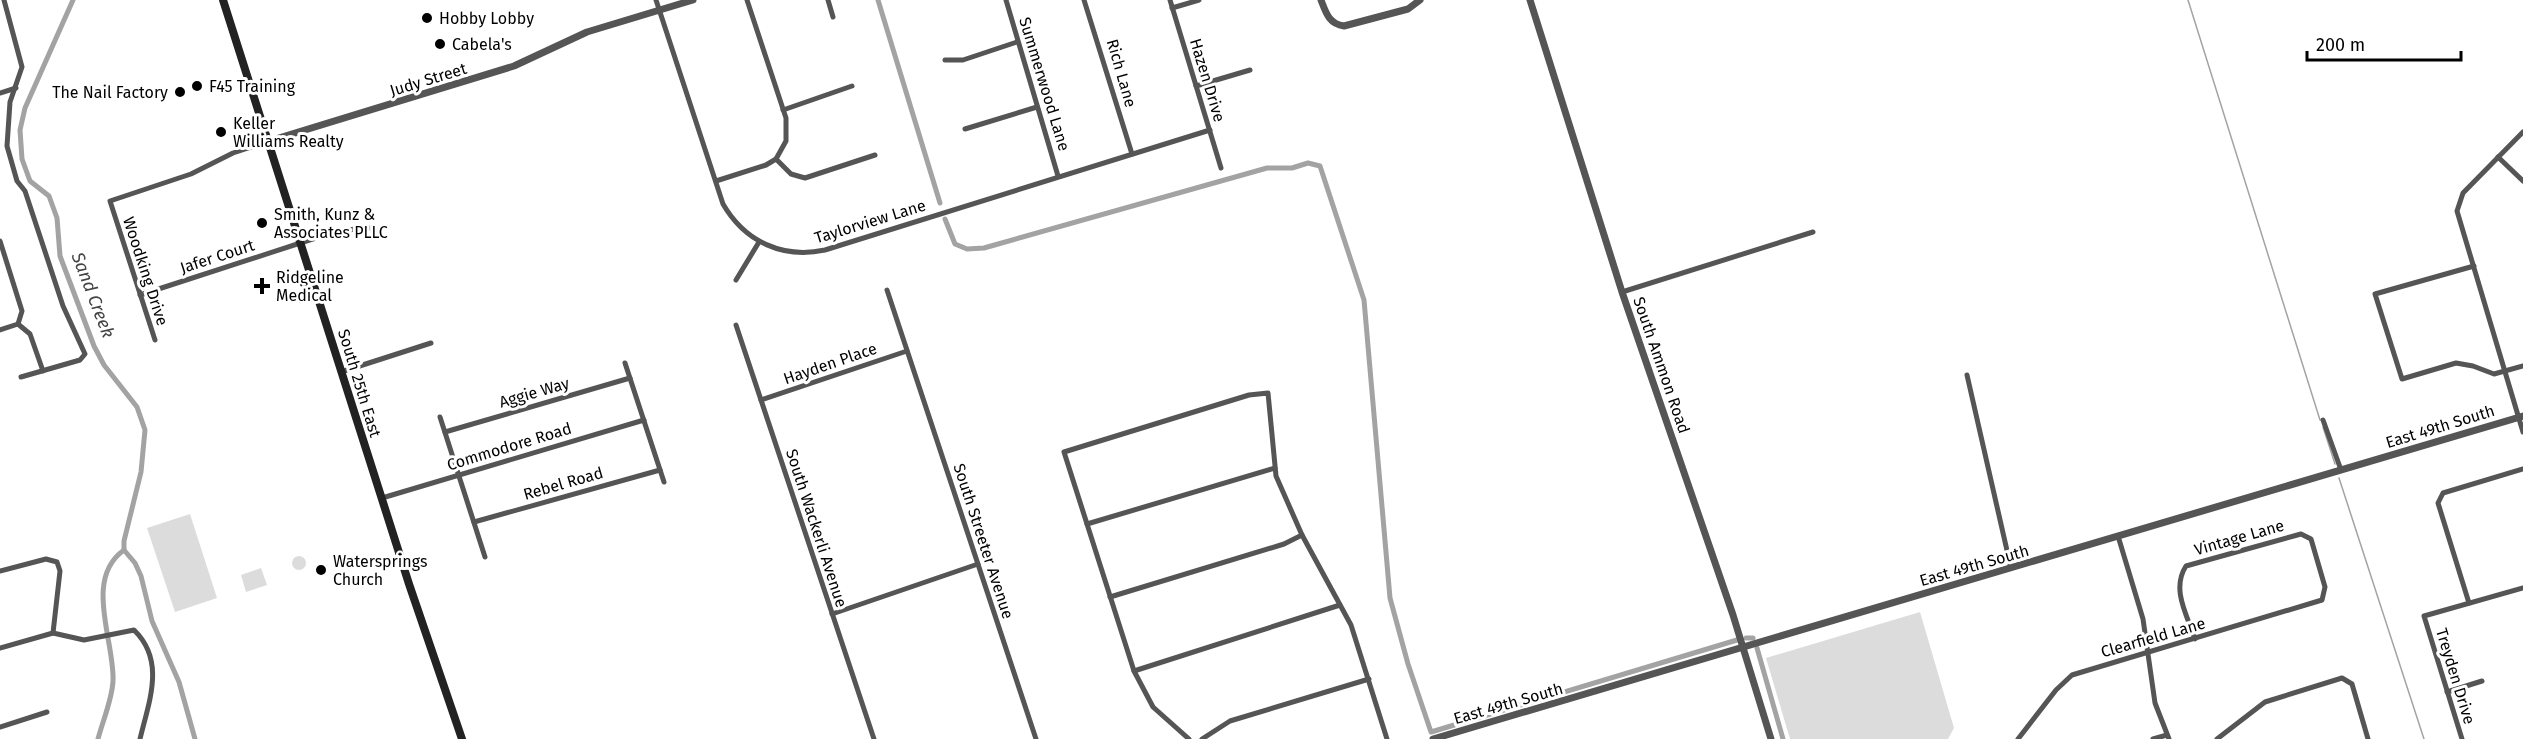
<svg xmlns="http://www.w3.org/2000/svg" width="2523" height="739" viewBox="0 0 2523 739" font-family="'Fira Sans',sans-serif">
<rect width="100%" height="100%" fill="#fff"/>
<!-- green -->
<g fill="#dcdcdc">
<polygon points="190,514 217,598 175,612 147,528"/>
<circle cx="299" cy="563" r="7"/>
<polygon points="261,568 267,585 246,592 241,575"/>
<polygon points="1920,612 1954,728 1948,739 1790,739 1766,658"/>
</g>
<g fill="none" stroke-linecap="round" stroke-linejoin="round">
<!-- stream -->
<g stroke="#a3a3a3" stroke-width="1.5">
<polyline points="2188,0 2320,420"/>
<polyline points="2323,427 2335,464"/>
<polyline points="2339,478 2424,739"/>
</g>
<!-- canal -->
<g stroke="#a3a3a3" stroke-width="5">
<polyline points="73,0 25,108 20,130 22,159 30,181 49,196 57,218 60,256 94,346 104,365 137,407 145,430 141,472 124,541 124,550 135,563 141,576 152,621 179,682 195,739"/>
<polyline points="878,0 940,203"/>
<polyline points="945,219 955,244 967,249 984,248 1267,168 1292,168 1308,163 1320,166 1364,300 1390,598 1408,664 1431,732 1737,640"/>
<polyline points="1746,638 1753,638"/>
<polyline points="1757,648 1783,739"/>
<path d="M98,739C103,720 112,700 113,681C115,642 83,579 124,550"/>
</g>
<!-- minor -->
<g stroke="#555" stroke-width="5">
<polyline points="4,0 22,67 10,102 7,146 17,181 25,191 63,306 85,354 80,360 21,377"/>
<path d="M656,0L723,204C745,242 783,259 825,250L1210,130"/>
<polyline points="828,0 833,17"/>
<polyline points="1006,0 1058,176"/>
<polyline points="1084,0 1132,154"/>
<polyline points="1170,0 1221,168"/>
<polyline points="1172,8 1199,0"/>
<polyline points="945,60 963,60 1017,42"/>
<polyline points="1196,86 1250,70"/>
<polyline points="0,93 16,88"/>
<polyline points="783,110 852,86"/>
<polyline points="965,129 1037,107"/>
<polyline points="2523,132 2463,193 2457,211 2523,432"/>
<polyline points="2498,157 2523,181"/>
<polyline points="776,159 791,174 805,178 875,155"/>
<polyline points="716,181 766,165 776,159 786,141 786,118 747,0"/>
<polyline points="0,241 22,311 18,324 30,334 43,371"/>
<polyline points="2474,266 2375,294 2402,379 2456,363 2473,366 2494,374 2523,366"/>
<polyline points="736,280 759,242"/>
<polyline points="887,290 1036,739"/>
<polyline points="1622,292 1813,232"/>
<polyline points="140,295 325,235 364,227 375,229"/>
<polyline points="736,325 874,739"/>
<polyline points="0,330 18,324"/>
<polyline points="155,340 110,201 191,174 233,153 269,141"/>
<polyline points="625,363 664,482"/>
<polyline points="344,371 431,343"/>
<polyline points="1967,375 2011,568"/>
<polyline points="761,400 907,351"/>
<polyline points="440,417 485,557"/>
<polyline points="2323,420 2341,470"/>
<polyline points="445,432 630,378"/>
<polyline points="382,498 644,420"/>
<polyline points="474,522 660,470"/>
<polyline points="1087,524 1275,468"/>
<polyline points="2118,536 2143,619 2155,703 2169,739"/>
<polyline points="0,571 46,559 57,562 60,571 53,633"/>
<polyline points="1110,597 1284,544 1302,535"/>
<polyline points="2469,603 2438,503 2443,493 2523,469"/>
<polyline points="832,614 978,564"/>
<path d="M0,648L53,633L84,640L134,630C166,661 149,701 140,739"/>
<polyline points="1134,671 1340,605"/>
<polyline points="2447,692 2482,681"/>
<polyline points="0,727 47,712"/>
<polyline points="1189,739 1153,707 1134,671 1064,452 1249,395 1268,393 1276,476 1302,535 1351,625 1387,739"/>
<polyline points="1202,739 1230,721 1369,679"/>
<path d="M2018,739L2056,690L2072,675L2322,600L2325,587L2311,539L2301,534L2186,566C2171,589 2187,615 2195,639"/>
<polyline points="2153,739 2167,735"/>
<polyline points="2217,739 2265,702 2342,678 2352,684 2368,739"/>
<polyline points="2462,739 2424,616 2523,588"/>
</g>
<!-- tertiary -->
<g stroke="#555" stroke-width="7">
<path d="M1321,0C1326,13 1329,24 1344,26L1408,9L1420,0"/>
<polyline points="1530,0 1622,292 1733,615 1771,739"/>
<polyline points="269,141 514,66 587,32 693,0"/>
<polyline points="1433,739 2523,416"/>
</g>
<!-- secondary -->
<polyline stroke="#222" stroke-width="8" points="223,0 409,584 462,739"/>
</g>
<!-- markers -->
<g fill="#000" stroke="#fff" stroke-width="2">
<circle cx="427" cy="18" r="6"/>
<circle cx="440" cy="44" r="6"/>
<circle cx="197" cy="86" r="6"/>
<circle cx="180" cy="92" r="6"/>
<circle cx="221" cy="132" r="6"/>
<circle cx="262" cy="223" r="6"/>
<path d="M259 277h6v6h6v6h-6v6h-6v-6h-6v-6h6z"/>
<circle cx="321" cy="570" r="6"/>
</g>
<g text-anchor="middle" stroke-width="6" stroke-linejoin="round" paint-order="stroke">
<!-- poi labels -->
<g font-size="16" fill="#000" stroke="#fff" text-anchor="start">
<text x="439" y="24">Hobby Lobby</text>
<text x="452" y="50">Cabela's</text>
<text x="209" y="92">F45 Training</text>
<text x="168" y="98" text-anchor="end">The Nail Factory</text>
<text x="233" y="129">Keller<tspan x="233" dy="18">Williams Realty</tspan></text>
<text x="274" y="220">Smith, Kunz &amp;<tspan x="274" dy="18">Associates PLLC</tspan></text>
<text x="276" y="283">Ridgeline<tspan x="276" dy="18">Medical</tspan></text>
<text x="333" y="567">Watersprings<tspan x="333" dy="18">Church</tspan></text>
</g>
<!-- street labels -->
<g font-size="16" fill="#000" stroke="#fff">
<text transform="translate(1122 73) rotate(74)" y="6">Rich Lane</text>
<text transform="translate(428 79) rotate(-17)" y="6">Judy Street</text>
<text transform="translate(1208 80) rotate(73)" y="6">Hazen Drive</text>
<text transform="translate(1045 84) rotate(73)" y="6">Summerwood Lane</text>
<text transform="translate(870 221) rotate(-17)" y="6">Taylorview Lane</text>
<text transform="translate(217 256) rotate(-18)" y="6">Jafer Court</text>
<text transform="translate(146 271) rotate(72)" y="6">Woodking Drive</text>
<text transform="translate(830 363) rotate(-19)" y="6">Hayden Place</text>
<text transform="translate(1662 365) rotate(71)" y="6">South Ammon Road</text>
<text transform="translate(360 383) rotate(73)" y="6">South 25th East</text>
<text transform="translate(534 392) rotate(-16)" y="6">Aggie Way</text>
<text transform="translate(2440 426) rotate(-17)" y="6">East 49th South</text>
<text transform="translate(509 446) rotate(-17)" y="6">Commodore Road</text>
<text transform="translate(563 483) rotate(-16)" y="6">Rebel Road</text>
<text transform="translate(817 528) rotate(72)" y="6">South Wackerli Avenue</text>
<text transform="translate(2239 537) rotate(-16)" y="6">Vintage Lane</text>
<text transform="translate(984 541) rotate(72)" y="6">South Streeter Avenue</text>
<text transform="translate(1974 565) rotate(-16)" y="6">East 49th South</text>
<text transform="translate(2153 637) rotate(-16)" y="6">Clearfield Lane</text>
<text transform="translate(2456 676) rotate(73)" y="6">Treyden Drive</text>
<text transform="translate(1508 703) rotate(-16)" y="6">East 49th South</text>
</g>
<!-- water labels -->
<g font-size="18" font-style="italic" fill="#444" stroke="#fff">
<text transform="translate(93 295) rotate(69)" y="6">Sand Creek</text>
</g>
</g>
<!-- scale -->
<path d="M2307 51v9h154v-9" fill="none" stroke="#000000" stroke-width="3"/>
<text x="2316" y="51" font-size="18" fill="#000000" stroke="#ffffff" stroke-width="4.5" paint-order="stroke">200 m</text>
</svg>
